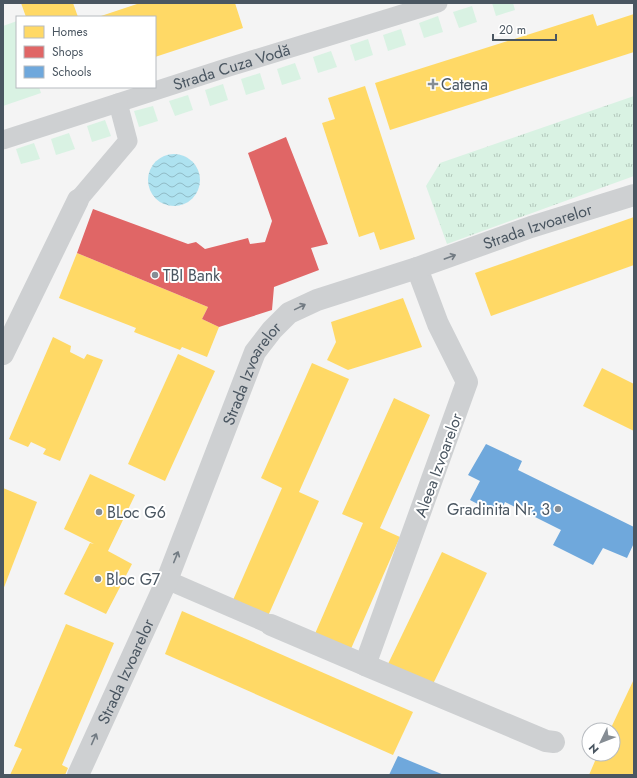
<svg xmlns="http://www.w3.org/2000/svg" width="637" height="778" viewBox="0 0 637 778" font-family="Jost,sans-serif">
<defs>
<pattern id="park-tufts" width="24" height="20" patternUnits="userSpaceOnUse"><rect width="24" height="20" fill="#d9f2e3"/><path d="M3 7l-1-3M5 7V3M7 7l1-3M15 17l-1-3M17 17v-4M19 17l1-3" fill="none" stroke="#b2c7bb"/></pattern>
<pattern id="water-waves" width="16" height="10" patternUnits="userSpaceOnUse"><rect width="16" height="10" fill="#aee2f0"/><path d="M0 5q4-4 8 0t8 0" fill="none" stroke="#90bac6"/></pattern>
</defs>
<rect width="100%" height="100%" fill="#f4f4f4"/>
<!-- grass -->
<g fill="#d9f2e3">
<polygon points="492,3 513,3 515,10 496,16"/>
<polygon points="472,6 477,22 459,28 453,12"/>
<polygon points="438,16 443,32 424,38 419,23"/>
<polygon points="17,21 17,87 39,87 41,93 3,106 3,26"/>
<polygon points="401,29 406,45 388,51 383,35"/>
<polygon points="368,39 373,55 355,61 350,45"/>
<polygon points="331,51 337,67 318,73 313,57"/>
<polygon points="295,63 301,79 282,85 277,69"/>
<polygon points="260,73 265,89 246,95 241,79"/>
<polygon points="223,84 228,100 210,106 205,90"/>
<polygon points="188,95 193,110 175,116 169,101"/>
<polygon points="153,106 158,121 139,127 134,111"/>
<polygon points="105,120 111,136 92,142 87,126"/>
<polygon points="69,133 75,149 56,155 51,139"/>
<polygon points="34,143 40,159 21,164 16,149"/>
</g>
<!-- park -->
<polygon fill="url(#park-tufts)" points="634,96 634,176 447,244 426,186 440,163"/>
<!-- water -->
<circle fill="url(#water-waves)" cx="174" cy="180" r="26"/>
<!-- homes -->
<g fill="#ffd966">
<polygon points="21,3 73,3 78,17 26,17"/>
<polygon points="140,3 235,3 243,28 155,57 155,17 98,17"/>
<polygon points="593,14 597,26 634,14 634,52 390,130 375,83"/>
<polygon points="365,86 415,239 380,250 374,232 359,237 322,123 335,119 328,98"/>
<polygon points="634,217 634,265 491,316 475,273"/>
<polygon points="77,253 208,307 202,319 219,327 207,357 182,347 180,350 134,332 136,328 59,298"/>
<polygon points="403,298 422,347 348,370 327,360 336,342 331,322"/>
<polygon points="53,337 71,346 70,352 84,359 87,354 103,360 60,461 43,454 46,449 31,442 28,447 9,439"/>
<polygon points="178,354 215,371 165,481 128,464"/>
<polygon points="312,363 349,379 299,492 319,501 268,616 233,600 282,488 261,478"/>
<polygon points="602,368 634,384 634,431 583,406"/>
<polygon points="394,398 430,415 380,528 400,537 350,651 314,636 363,523 342,514"/>
<polygon points="90,474 135,495 108,551 132,564 106,614 64,594 90,543 94,544 64,529"/>
<polygon points="3,488 37,502 3,590"/>
<polygon points="442,552 487,573 432,686 388,664"/>
<polygon points="182,611 413,712 393,755 165,654"/>
<polygon points="66,624 114,643 62,765 68,768 65,775 10,775 22,749 14,746"/>
<polygon points="634,679 634,775 589,775 598,754 613,754 613,730 610,730"/>
</g>
<!-- shops -->
<polygon fill="#e06666" points="286,137 328,244 311,248 319,270 274,287 272,310 219,327 202,319 208,307 77,253 93,209 188,244 196,242 205,249 248,238 250,244 265,242 272,221 248,153"/>
<!-- schools -->
<g fill="#6fa8dc">
<polygon points="486,444 522,461 518,470 634,527 634,543 627,558 603,548 593,565 553,545 561,530 505,502 499,515 470,500 480,481 468,475"/>
<polygon points="398,756 444,775 389,775"/>
</g>
<g fill="none" stroke-linecap="round" stroke-linejoin="round">
<!-- pedestrian -->
<g stroke="#ced0d2" stroke-width="19">
<path id="s1" d="M3,140L229,67L438,3"/>
<polyline points="78,200 128,141 118,103"/>
<polyline points="167,580 271,625"/>
</g>
<!-- minor -->
<g stroke="#ced0d2" stroke-width="22">
<polyline points="417,268 438,324 467,382 365,665 546,741 554,742"/>
<polyline points="3,354 78,200"/>
<polyline points="271,625 365,665"/>
<path id="s2" d="M78,775L167,580L255,352L272,330L289,313L317,300L417,268L531,227L634,195"/>
</g>
</g>
<!-- one-way arrows -->
<defs><path id="oneway-shaft" d="M-6 0H5M1.5-3L5.5 0L1.5 3" fill="none" stroke-width="1.6" stroke-linecap="round" stroke-linejoin="round"/></defs>
<g stroke="#727b83">
<use href="#oneway-shaft" transform="translate(450 257) rotate(-20)"/>
<use href="#oneway-shaft" transform="translate(300 307) rotate(-26)"/>
<use href="#oneway-shaft" transform="translate(176 557) rotate(-68)"/>
<use href="#oneway-shaft" transform="translate(94 739) rotate(-66)"/>
</g>
<!-- markers -->
<g fill="#868d94" stroke="#fff" stroke-width="1.5">
<path d="M431 78h4v4h4v4h-4v4h-4v-4h-4v-4h4z"/>
<circle cx="155" cy="275" r="4"/>
<circle cx="558" cy="509" r="4"/>
<circle cx="99" cy="512" r="4"/>
<circle cx="98" cy="579" r="4"/>
</g>
<g text-anchor="middle" stroke-width="4" stroke-linejoin="round" paint-order="stroke">
<!-- street labels -->
<g font-size="16" fill="#4a5661" stroke="#fff">
<text dy="6" stroke="none"><textPath href="#s1" startOffset="240">Strada Cuza Vodă</textPath></text>
<text dy="6" stroke="none"><textPath href="#s2" startOffset="774">Strada Izvoarelor</textPath></text>
<text dy="6" stroke="none"><textPath href="#s2" startOffset="438">Strada Izvoarelor</textPath></text>
<text transform="translate(438 465) rotate(-70)" y="6">Aleea Izvoarelor</text>
<text dy="6" stroke="none"><textPath href="#s2" startOffset="114">Strada Izvoarelor</textPath></text>
</g>
<!-- poi labels -->
<g font-size="16" fill="#4a5661" stroke="#fff" text-anchor="start">
<text x="441" y="90">Catena</text>
<text x="163" y="281">TBI Bank</text>
<text x="550" y="515" text-anchor="end">Gradinita Nr. 3</text>
<text x="107" y="518">BLoc G6</text>
<text x="106" y="585">Bloc G7</text>
</g>
</g>
<!-- border -->
<rect width="637" height="778" fill="none" stroke="#4a5661" stroke-width="8"/>
<!-- legend -->
<rect x="16" y="16" width="140" height="72" fill="#ffffff" stroke="#b7bbc0"/>
<rect x="24" y="26" width="20" height="12" fill="#ffd966" stroke="#b7bbc0"/>
<text x="52" y="36" font-size="12" fill="#4a5661">Homes</text>
<rect x="24" y="46" width="20" height="12" fill="#e06666" stroke="#b7bbc0"/>
<text x="52" y="56" font-size="12" fill="#4a5661">Shops</text>
<rect x="24" y="66" width="20" height="12" fill="#6fa8dc" stroke="#b7bbc0"/>
<text x="52" y="76" font-size="12" fill="#4a5661">Schools</text>
<!-- north arrow -->
<g transform="translate(601 742) rotate(227)"><circle r="19" fill="#ffffff" stroke="#b7bbc0"/>
<path d="M0-3L7 15L0 10L-7 15Z" fill="#868d94"/>
<text y="-6" font-size="11" font-weight="bold" text-anchor="middle" fill="#4a5661">N</text>
</g>
<!-- scale -->
<path d="M493 34v6h63v-6" fill="none" stroke="#4a5661" stroke-width="2"/>
<text x="499" y="34" font-size="12" fill="#4a5661" stroke="#ffffff" stroke-width="3" paint-order="stroke">20 m</text>
</svg>
